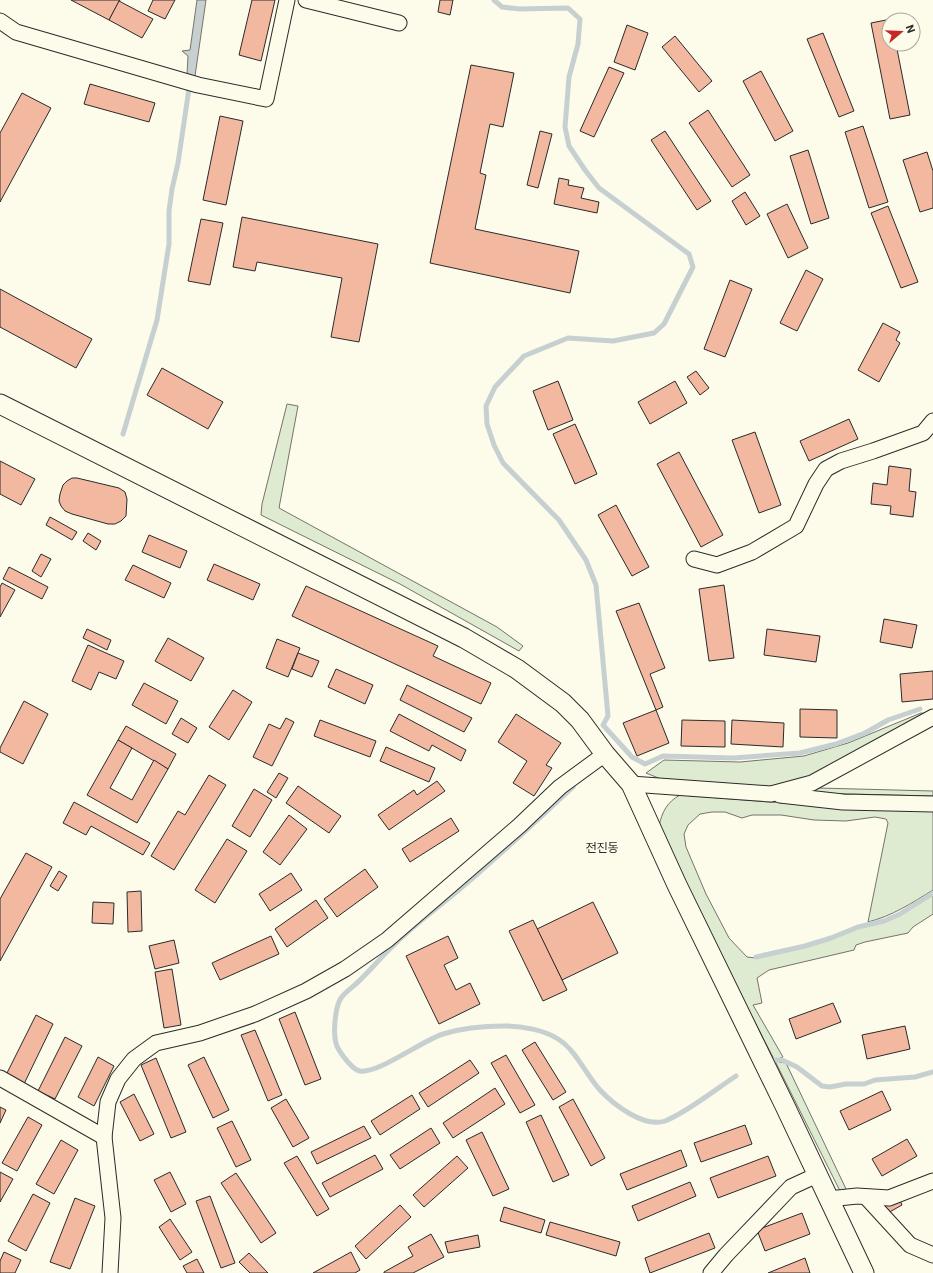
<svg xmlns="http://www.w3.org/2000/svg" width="933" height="1273" viewBox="0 0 933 1273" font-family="Roboto,'Noto Sans KR',sans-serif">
<rect width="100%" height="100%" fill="#fdfbea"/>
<!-- green -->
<g fill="#deebd1" stroke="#74746e">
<polygon points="287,404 298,406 279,508 497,627 523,646 519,651 400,584 261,515 262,504"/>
<polygon points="921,713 932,714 813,776 768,791 666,781 646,773 664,760 740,762 804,756 848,743"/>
<polygon points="818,788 933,791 933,796 809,793"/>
<path d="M680,795L809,805L933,809V890C912,903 892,916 868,922L888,823L886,819L875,817L846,821L814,820L781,815H752L742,818L725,812H712L700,814L688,825L684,834L686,847L706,894L729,938L747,957L756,958L805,947L832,939L858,928L884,922L900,915L933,895V914L913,927L908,933L865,942L856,945L854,950L769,970L757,978L762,1003L753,1005L783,1057L778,1059L779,1062L786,1063L847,1191H840L775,1061L708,933L659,826C662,812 667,802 680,795Z"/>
</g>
<!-- water -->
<polygon fill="#c7d0d0" stroke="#74746e" points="197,0 206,0 195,76 187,74 188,56 182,51 190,50"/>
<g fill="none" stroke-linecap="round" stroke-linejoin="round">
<!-- stream -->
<g stroke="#c7d0d0" stroke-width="5">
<polyline points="494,0 502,7 520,9 568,8 580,19 578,44 569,77 565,127 569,146 585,170 599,188 689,254 693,267 664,324 654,333 613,341 568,338 524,356 495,387 486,406 487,424 494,445 503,463 559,520 586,560 596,585 608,716 603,725 632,757 645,764 663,756 733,758 800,753 836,744 865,733 888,720 920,709"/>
<polyline points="123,434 157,320 169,244 169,211 172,189 178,163 191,75"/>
<path d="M573,787C536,821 499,856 461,888C440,906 417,922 397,942C385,953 374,966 362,978C356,985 346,991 341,998C335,1007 333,1033 336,1043C337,1049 343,1056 347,1061C351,1065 354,1070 360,1071C378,1074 423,1040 443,1034C462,1028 486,1026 505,1026C522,1026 544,1030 558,1039C577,1051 585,1074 600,1090C614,1105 644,1128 665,1121C686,1113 716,1089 736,1076"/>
<polyline points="756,957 805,946 831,938 858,927 884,921 900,914 933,893"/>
<polyline points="774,1060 782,1060 797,1067 822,1086 830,1087 846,1084 864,1084 875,1080 915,1077 933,1072"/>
</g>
</g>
<!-- building -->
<g fill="#f2b8a0" stroke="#2b2b2b">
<polygon points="71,0 120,0 109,20"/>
<polygon points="153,0 175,0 165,19 148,11"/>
<polygon points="252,0 275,0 261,61 239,55"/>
<polygon points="440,0 453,0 450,15 438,12"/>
<polygon points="119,1 153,19 142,38 109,20"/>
<polygon points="891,19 891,20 889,20 889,44 896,44 910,115 890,119 871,23"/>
<polygon points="627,25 648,33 635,70 614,62"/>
<polygon points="823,33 854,111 839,117 807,39"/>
<polygon points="675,36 712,81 699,92 662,47"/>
<polygon points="471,65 514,73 503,127 490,124 480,173 486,175 475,229 579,251 570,293 430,263"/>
<polygon points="609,67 624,73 594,137 580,131"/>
<polygon points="761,71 793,131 775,141 743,81"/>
<polygon points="90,84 155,103 149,122 84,104"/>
<polygon points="22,93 51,108 0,202 0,133"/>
<polygon points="708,110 750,175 732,187 689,123"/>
<polygon points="220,116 243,121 226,205 203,200"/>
<polygon points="863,126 888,202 869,208 845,132"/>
<polygon points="540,131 552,134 538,188 527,185"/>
<polygon points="665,131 711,201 697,210 651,140"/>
<polygon points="808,150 829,218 811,224 790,156"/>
<polygon points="927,152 933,171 933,208 920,212 903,160"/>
<polygon points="559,178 569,180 568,185 584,188 581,198 599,202 597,213 554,204"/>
<polygon points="745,192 760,216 746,225 732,201"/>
<polygon points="787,204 808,248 788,258 767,214"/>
<polygon points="888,206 918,282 901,288 871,213"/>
<polygon points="242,217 378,244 359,342 331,337 342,278 257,262 255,271 233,267"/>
<polygon points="201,219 223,223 210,285 188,281"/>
<polygon points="806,270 823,279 797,331 780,323"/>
<polygon points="730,280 752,289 725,357 704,349"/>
<polygon points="0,289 92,339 76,368 0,327"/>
<polygon points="883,323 900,332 896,340 900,343 879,382 858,370"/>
<polygon points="162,368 223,402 208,429 147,395"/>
<polygon points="696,371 709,388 700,395 687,377"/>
<polygon points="558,381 573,420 548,430 533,391"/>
<polygon points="675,381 687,403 650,424 638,402"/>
<polygon points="849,419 858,439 809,461 800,441"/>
<polygon points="575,424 597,474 575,484 553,434"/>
<polygon points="755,432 781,505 759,513 732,440"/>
<polygon points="679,452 723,535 701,547 657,464"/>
<polygon points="0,461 35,479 21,505 0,494"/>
<polygon points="889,466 911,469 909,491 916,492 913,517 890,514 891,506 871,504 873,483 887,485"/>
<polygon points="72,478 77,478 119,488 125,492 127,499 126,516 121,521 115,524 108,524 72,514 65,511 61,506 59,501 60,494 63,485 67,481"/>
<polygon points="616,505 649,567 632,576 598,515"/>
<polygon points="50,517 77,532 72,540 46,525"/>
<polygon points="88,533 101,541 96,550 83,541"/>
<polygon points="149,535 187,551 180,568 142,552"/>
<polygon points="41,554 51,559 41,577 32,571"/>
<polygon points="214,564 260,584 253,600 207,580"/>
<polygon points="133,565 171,583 164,598 125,580"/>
<polygon points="9,567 48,587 42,599 3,579"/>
<polygon points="2,583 15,590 0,617 0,587"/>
<polygon points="724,585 734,658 709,661 699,589"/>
<polygon points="306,586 438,646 433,656 491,683 481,704 292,616"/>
<polygon points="639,603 665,668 650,674 663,707 656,710 616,611"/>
<polygon points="884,619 917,625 912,648 880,642"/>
<polygon points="87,629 111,640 107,650 83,638"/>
<polygon points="767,629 820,636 816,662 764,655"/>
<polygon points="168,638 204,658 191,681 155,661"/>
<polygon points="277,639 300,648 288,677 266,668"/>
<polygon points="88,645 124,661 116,679 99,672 91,690 72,681"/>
<polygon points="298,653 319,661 312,677 292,669"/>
<polygon points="336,669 373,685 365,704 328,687"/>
<polygon points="933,671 933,699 902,702 900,674"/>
<polygon points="144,683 178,701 166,724 132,705"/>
<polygon points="407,685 472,718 464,732 400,700"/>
<polygon points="233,690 252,702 229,740 209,727"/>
<polygon points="24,701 48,714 23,764 0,752 0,748"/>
<polygon points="800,709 837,710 837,738 800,737"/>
<polygon points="656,710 669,743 637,756 623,723"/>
<polygon points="399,714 466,750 461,761 432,745 429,751 390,731"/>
<polygon points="516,714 561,743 546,765 552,768 534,796 513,783 527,761 498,742"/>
<polygon points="181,718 197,728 188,743 172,734"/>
<polygon points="286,718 294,722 272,766 253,757 269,724 280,729"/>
<polygon points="320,720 376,741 370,757 314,736"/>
<polygon points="682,720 725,721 725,747 681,746"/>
<polygon points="732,720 784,723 783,747 731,744"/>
<polygon points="126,726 176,754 168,769 118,740"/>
<polygon points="118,740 132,748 110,788 132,800 154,760 168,769 137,823 87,795"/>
<polygon points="386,747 435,768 429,782 380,761"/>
<polygon points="279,773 288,778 276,798 267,792"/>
<polygon points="209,775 226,785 174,870 151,856 178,811 185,815"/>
<polygon points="437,781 445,791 389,830 378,815 414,790 417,795"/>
<polygon points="298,786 341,816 329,833 286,803"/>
<polygon points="254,789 272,800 250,837 232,826"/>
<polygon points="74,802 150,843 143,855 91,826 86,835 63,823"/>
<polygon points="289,815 307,829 280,865 263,852"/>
<polygon points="451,818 459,831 410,862 402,849"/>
<polygon points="227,839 247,851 215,903 195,890"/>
<polygon points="26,853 52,867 0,961 0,899"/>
<polygon points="365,869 378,887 337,917 324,899"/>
<polygon points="59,871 67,876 58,891 50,886"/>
<polygon points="291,873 302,890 270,911 259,894"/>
<polygon points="141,891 142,931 128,932 127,892"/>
<polygon points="316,900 328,918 287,947 275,929"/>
<polygon points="93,902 114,903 113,924 92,923"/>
<polygon points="593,902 618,953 562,980 537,929"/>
<polygon points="533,920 567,990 543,1001 509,931"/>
<polygon points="271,936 279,954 220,980 212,963"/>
<polygon points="448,936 458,958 444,965 456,990 470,983 480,1004 439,1024 406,956"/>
<polygon points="174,940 179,963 155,969 149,946"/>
<polygon points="172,969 181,1025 164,1028 155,972"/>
<polygon points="833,1003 841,1022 796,1039 789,1019"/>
<polygon points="295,1012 321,1079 305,1085 279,1019"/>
<polygon points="36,1015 53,1024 23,1086 5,1077"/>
<polygon points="905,1026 910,1049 867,1059 862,1035"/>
<polygon points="255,1030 282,1095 268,1101 241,1035"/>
<polygon points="65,1037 82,1046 55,1099 38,1091"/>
<polygon points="535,1042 566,1092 553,1100 522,1050"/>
<polygon points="506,1055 535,1105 520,1113 491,1063"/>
<polygon points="98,1057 114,1066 94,1106 78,1097"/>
<polygon points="204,1057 229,1110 213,1118 188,1065"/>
<polygon points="156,1058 186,1132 171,1138 141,1065"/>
<polygon points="470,1060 479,1073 428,1107 419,1093"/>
<polygon points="495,1088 505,1104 453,1138 443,1123"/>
<polygon points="882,1091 891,1110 849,1130 840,1111"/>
<polygon points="134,1094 154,1134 140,1141 120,1102"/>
<polygon points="412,1095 420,1109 380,1135 371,1121"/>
<polygon points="286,1099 309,1138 293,1147 271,1108"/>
<polygon points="573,1099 605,1158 591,1166 559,1107"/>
<polygon points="0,1107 6,1110 0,1123"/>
<polygon points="541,1115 569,1175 553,1182 526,1122"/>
<polygon points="28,1117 42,1125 17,1171 2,1163"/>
<polygon points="232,1121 251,1160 236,1167 217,1128"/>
<polygon points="745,1125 752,1144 701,1162 694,1143"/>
<polygon points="364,1126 371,1138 317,1164 311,1152"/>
<polygon points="431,1128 440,1143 400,1169 390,1155"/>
<polygon points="482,1132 509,1189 493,1196 466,1140"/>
<polygon points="907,1139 917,1156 882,1176 872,1159"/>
<polygon points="61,1140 78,1150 54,1194 36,1184"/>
<polygon points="681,1150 687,1166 627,1190 620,1174"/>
<polygon points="375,1155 383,1169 330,1197 322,1183"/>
<polygon points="297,1156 329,1209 317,1216 284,1163"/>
<polygon points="457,1156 468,1168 424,1207 413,1195"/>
<polygon points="768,1156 776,1176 718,1198 710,1178"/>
<polygon points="0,1172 13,1179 0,1202"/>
<polygon points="170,1172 186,1204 171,1212 154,1180"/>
<polygon points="236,1173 276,1233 261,1243 221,1183"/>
<polygon points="690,1182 696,1196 638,1221 632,1206"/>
<polygon points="33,1194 50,1203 26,1251 8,1241"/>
<polygon points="210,1196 235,1263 221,1268 196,1201"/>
<polygon points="75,1198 95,1206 70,1269 50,1262"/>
<polygon points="899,1198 902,1205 886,1214 882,1206"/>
<polygon points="400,1205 411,1217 366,1259 355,1246"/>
<polygon points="504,1207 545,1220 541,1233 500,1221"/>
<polygon points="802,1213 810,1234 765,1251 757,1230"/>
<polygon points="170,1219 192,1252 180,1260 159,1227"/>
<polygon points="550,1222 620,1242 616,1256 546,1235"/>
<polygon points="709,1233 715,1248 650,1273 645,1258"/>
<polygon points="431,1234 444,1257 413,1273 384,1273 384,1272 413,1256 408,1247"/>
<polygon points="478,1235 480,1247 448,1253 445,1242"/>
<polygon points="4,1252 21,1260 15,1273 0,1273 0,1261"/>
<polygon points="351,1252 360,1270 355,1273 313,1273"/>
<polygon points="249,1253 268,1273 250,1273 239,1262"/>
<polygon points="805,1258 810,1273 768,1273"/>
<polygon points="197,1259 204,1273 187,1273 183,1266"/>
</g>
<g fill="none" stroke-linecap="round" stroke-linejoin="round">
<defs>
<g id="minor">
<polyline points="306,0 399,23"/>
<polyline points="0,21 16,32 198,85 266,99 287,0"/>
<polyline points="694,559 717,565 752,552 796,526 816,484 826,469 841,461 873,451 923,433 933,421"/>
<polyline points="631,784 771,794 812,783 933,717"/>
<polyline points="780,795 843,802 933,804"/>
<polyline points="0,1078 104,1137"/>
<polyline points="866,1197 910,1245 933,1255"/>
<polyline points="829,1199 857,1196 889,1198 933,1181"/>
<polyline points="110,1273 113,1218 104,1137 108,1102 118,1079 134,1059 156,1043 200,1033 255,1014 306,991 345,969 387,940 519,826 560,787 605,754"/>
<polyline points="711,1273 726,1255 791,1187 817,1175"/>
</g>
<polyline id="tertiary" points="0,404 464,638 517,669 563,703 580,720 605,754 631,784 677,885 785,1106 864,1273"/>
</defs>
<!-- minor casing -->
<use href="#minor" stroke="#2b2b2b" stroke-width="17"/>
<!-- tertiary casing -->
<use href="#tertiary" stroke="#2b2b2b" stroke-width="21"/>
<!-- minor -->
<use href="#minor" stroke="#fdfbea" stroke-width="15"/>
<!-- tertiary -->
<use href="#tertiary" stroke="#fdfbea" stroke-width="19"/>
</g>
<g text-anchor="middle" stroke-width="3" stroke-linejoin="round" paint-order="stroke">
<!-- quarter labels -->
<g font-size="12" fill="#2b2b2b" stroke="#fdfbea">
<text x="602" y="852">전진동</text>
</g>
</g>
<!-- north arrow -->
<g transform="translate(901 32) rotate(71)"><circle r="19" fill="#fdfbea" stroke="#a9a89e"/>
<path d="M0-3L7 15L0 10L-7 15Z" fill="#c62828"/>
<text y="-6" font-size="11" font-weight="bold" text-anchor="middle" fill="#2b2b2b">N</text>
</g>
</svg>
